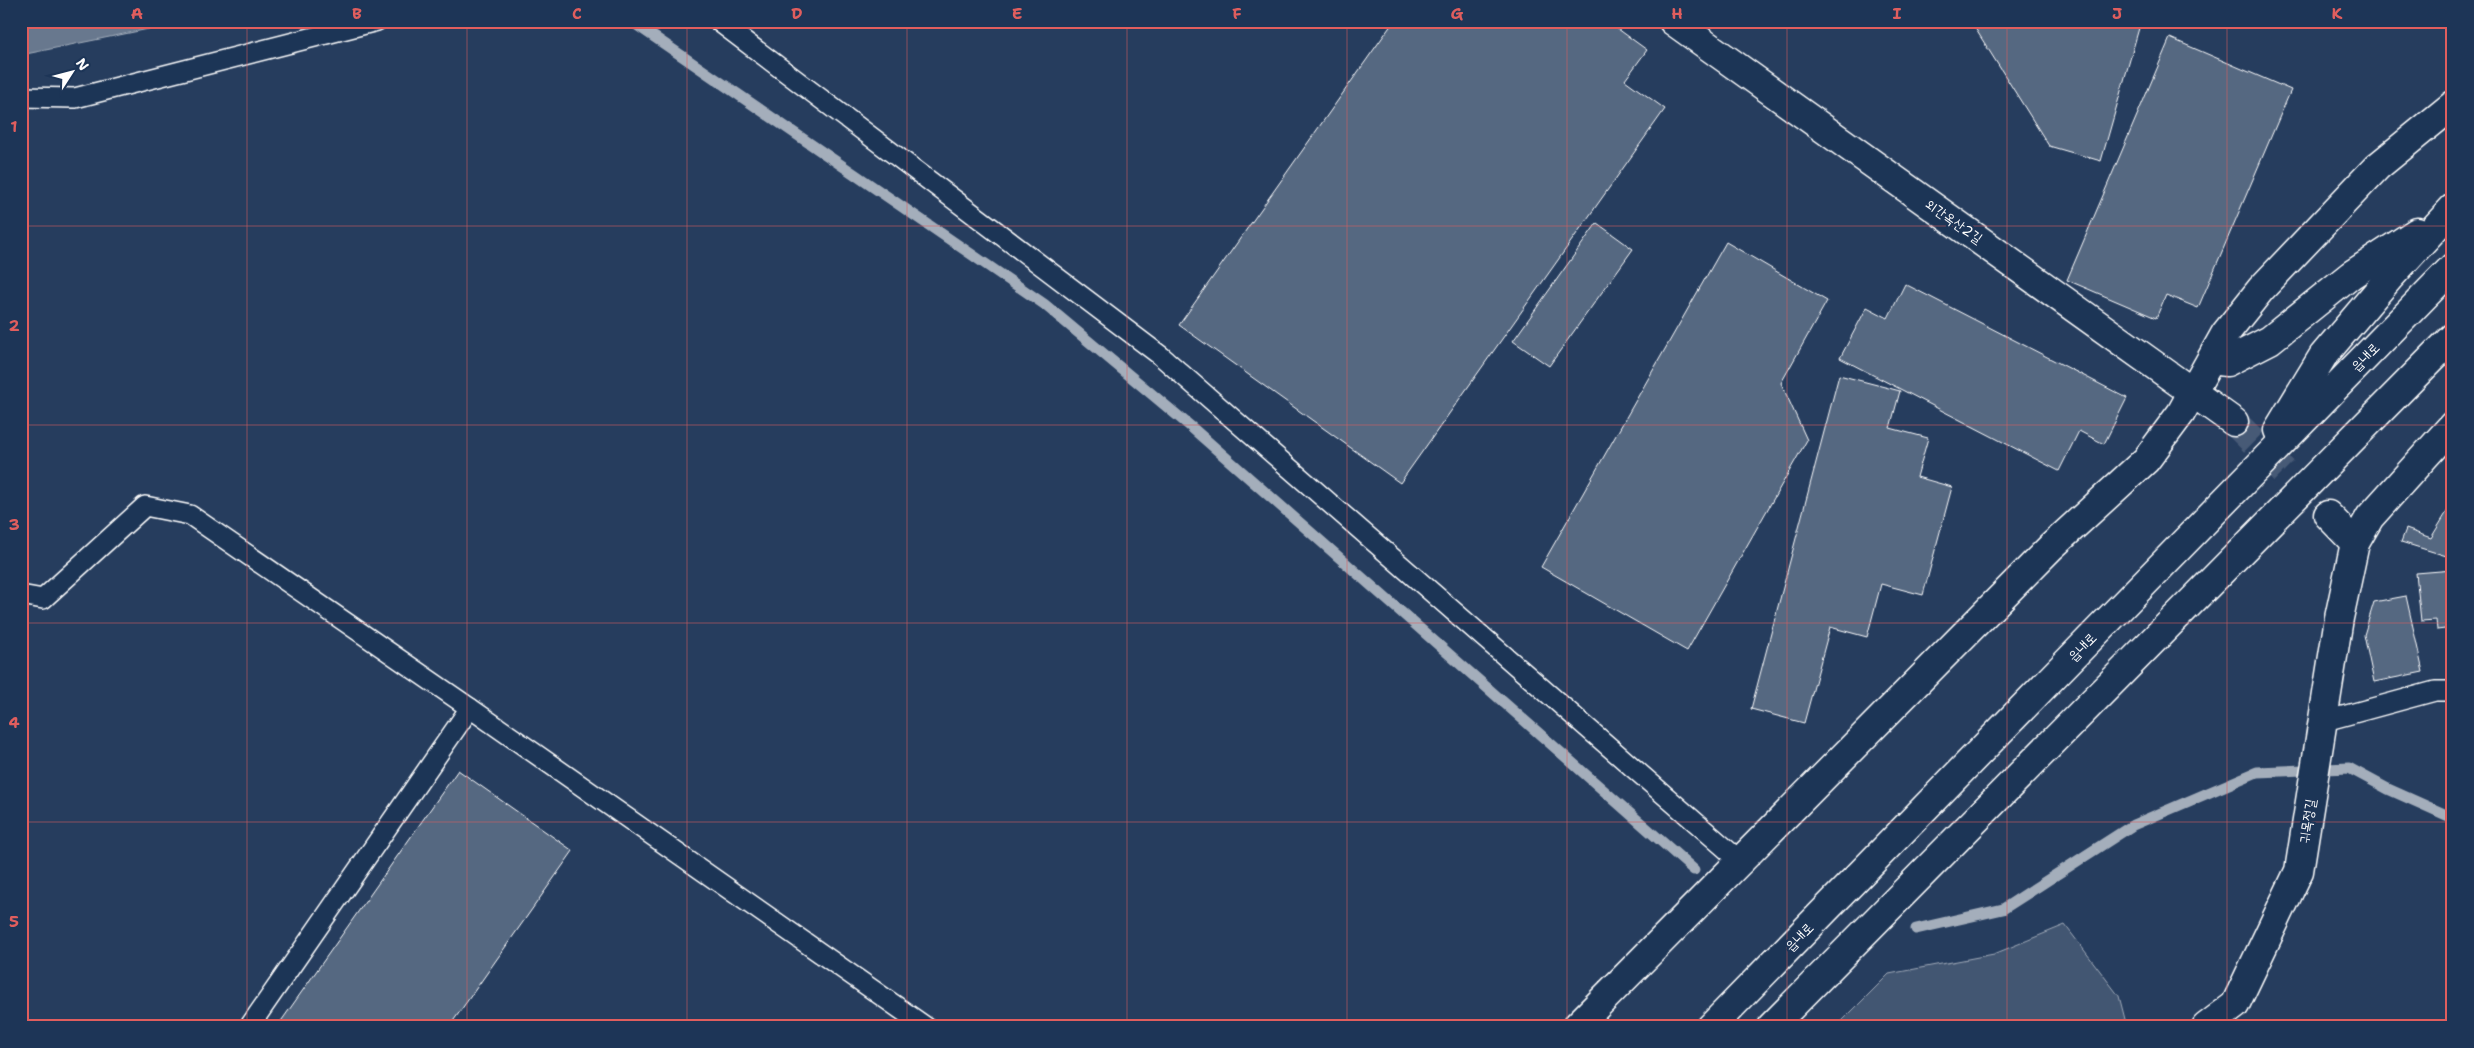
<svg xmlns="http://www.w3.org/2000/svg" width="2474" height="1048" viewBox="0 0 2474 1048" font-family="'Shantell Sans','Poor Story',sans-serif">
<rect width="100%" height="100%" fill="#263d5e"/>
<filter id="ink" filterUnits="userSpaceOnUse"><feTurbulence type="fractalNoise" baseFrequency=".02" numOctaves="2"/><feDisplacementMap in="SourceGraphic" scale="10" xChannelSelector="R" yChannelSelector="G"/><feConvolveMatrix kernelMatrix="1 2 1 2 8 2 1 2 1" color-interpolation-filters="sRGB"/></filter>
<g filter="url(#ink)">
<!-- green -->
<polygon fill="#425672" stroke="#a0aab8" points="2065,925 2119,996 2127,1027 1836,1027 1889,974 1994,954"/>
<!-- water -->
<polygon fill="#67788e" stroke="#a4aebb" points="21,21 188,21 21,55"/>
<g fill="none" stroke-linecap="round" stroke-linejoin="round">
<!-- stream -->
<g stroke="#a4aebb" stroke-width="11">
<polyline points="631,21 1044,304 1190,426 1694,870"/>
<polyline points="1916,929 2003,909 2133,825 2257,772 2349,768 2388,789 2453,818"/>
</g>
</g>
<!-- building -->
<g fill="#556781" stroke="#fff">
<polygon points="1394,21 1607,21 1647,50 1625,80 1665,109 1400,483 1179,325"/>
<polygon points="1977,21 2141,21 2101,161 2049,146 1975,28"/>
<polygon points="2170,38 2291,90 2198,308 2166,295 2156,318 2067,280"/>
<polygon points="1597,223 1633,249 1549,366 1513,341"/>
<polygon points="1726,242 1827,301 1781,383 1807,440 1687,651 1541,567"/>
<polygon points="1905,284 2127,398 2104,444 2079,431 2059,471 1840,358 1867,307 1888,318"/>
<polygon points="1839,375 1900,391 1890,428 1928,438 1917,477 1952,487 1923,595 1881,584 1867,637 1830,627 1804,723 1751,709"/>
<polygon points="2453,502 2453,558 2401,542 2406,529 2431,538"/>
<polygon points="2453,570 2453,628 2437,630 2436,620 2421,621 2416,573"/>
<polygon points="2406,596 2423,672 2374,682 2364,635 2374,602"/>
<polygon points="458,770 573,851 449,1027 277,1027"/>
</g>
<g fill="none" stroke-linecap="round" stroke-linejoin="round">
<!-- street-tunnel -->
<polyline stroke="#475a76" stroke-width="28" stroke-dasharray="28 14" stroke-linecap="butt" points="2234,422 2328,515"/>
<defs>
<g id="lane">
<polyline points="718,21 1161,356 1740,861"/>
<polyline points="21,97 75,98 377,21"/>
<polyline points="21,595 43,599 145,506 190,515 470,708"/>
<polyline points="2321,722 2435,691 2453,691"/>
<polyline points="249,1027 470,708 926,1027"/>
</g>
<g id="street">
<polyline points="1673,21 2234,422"/>
<polyline points="2328,515 2355,543"/>
<polyline points="1576,1027 2051,547 2146,460 2181,413 2225,334 2261,289 2377,167 2453,105"/>
<polyline points="2206,1027 2235,1005 2299,871 2339,618 2355,543 2370,517 2453,425"/>
</g>
<g id="secondary">
<polyline points="2211,360 2227,362 2270,340 2351,275 2417,232"/>
<polyline points="2278,430 2323,356 2390,277 2453,208"/>
<polyline points="1711,1027 2453,267"/>
<polyline points="1771,1027 2453,337"/>
</g>
</defs>
<!-- lane casing -->
<use href="#lane" stroke="#fff" stroke-width="22"/>
<!-- street casing -->
<use href="#street" stroke="#fff" stroke-width="31"/>
<!-- secondary casing -->
<use href="#secondary" stroke="#fff" stroke-width="31"/>
<!-- lane -->
<use href="#lane" stroke="#1d3557" stroke-width="19"/>
<!-- street -->
<use href="#street" stroke="#1d3557" stroke-width="28"/>
<!-- secondary -->
<use href="#secondary" stroke="#1d3557" stroke-width="28"/>
</g>
</g>
<!-- grid -->
<path fill="none" stroke="#e05e5e" stroke-width="1" stroke-opacity="0.55" d="M247,21V1027M467,21V1027M687,21V1027M907,21V1027M1127,21V1027M1347,21V1027M1567,21V1027M1787,21V1027M2007,21V1027M2227,21V1027M21,226H2453M21,425H2453M21,623H2453M21,822H2453"/>
<g text-anchor="middle" stroke-width="4.5" stroke-linejoin="round" paint-order="stroke">
<!-- street labels -->
<g font-size="14" fill="#fff" stroke="#1d3557">
<text transform="translate(1954 221) rotate(35)" y="5">외간옥산2길</text>
<text transform="translate(2365 357) rotate(-46)" y="5">읍내로</text>
<text transform="translate(2082 647) rotate(-46)" y="5">읍내로</text>
<text transform="translate(2307 821) rotate(-81)" y="5">귀목정길</text>
<text transform="translate(1799 937) rotate(-46)" y="5">읍내로</text>
</g>
</g>
<!-- margin -->
<rect width="2474" height="1048" fill="none" stroke="#1d3557" stroke-width="55"/>
<!-- north arrow -->
<g transform="translate(72 72) rotate(54)" stroke="#1d3557" stroke-width="4" paint-order="stroke">
<path d="M0-4L9 19L0 12L-9 19Z" fill="#ffffff"/>
<text y="-8" font-size="14" font-weight="bold" text-anchor="middle" fill="#ffffff">N</text>
</g>
<rect x="28" y="28" width="2418" height="992" fill="none" stroke="#e05e5e" stroke-width="2"/>
<g font-size="16" text-anchor="middle" font-weight="bold" fill="#e05e5e">
<text x="137" y="19">A</text>
<text x="357" y="19">B</text>
<text x="577" y="19">C</text>
<text x="797" y="19">D</text>
<text x="1017" y="19">E</text>
<text x="1237" y="19">F</text>
<text x="1457" y="19">G</text>
<text x="1677" y="19">H</text>
<text x="1897" y="19">I</text>
<text x="2117" y="19">J</text>
<text x="2337" y="19">K</text>
<text x="14" y="132">1</text>
<text x="14" y="331">2</text>
<text x="14" y="530">3</text>
<text x="14" y="728">4</text>
<text x="14" y="927">5</text>
</g>
</svg>
